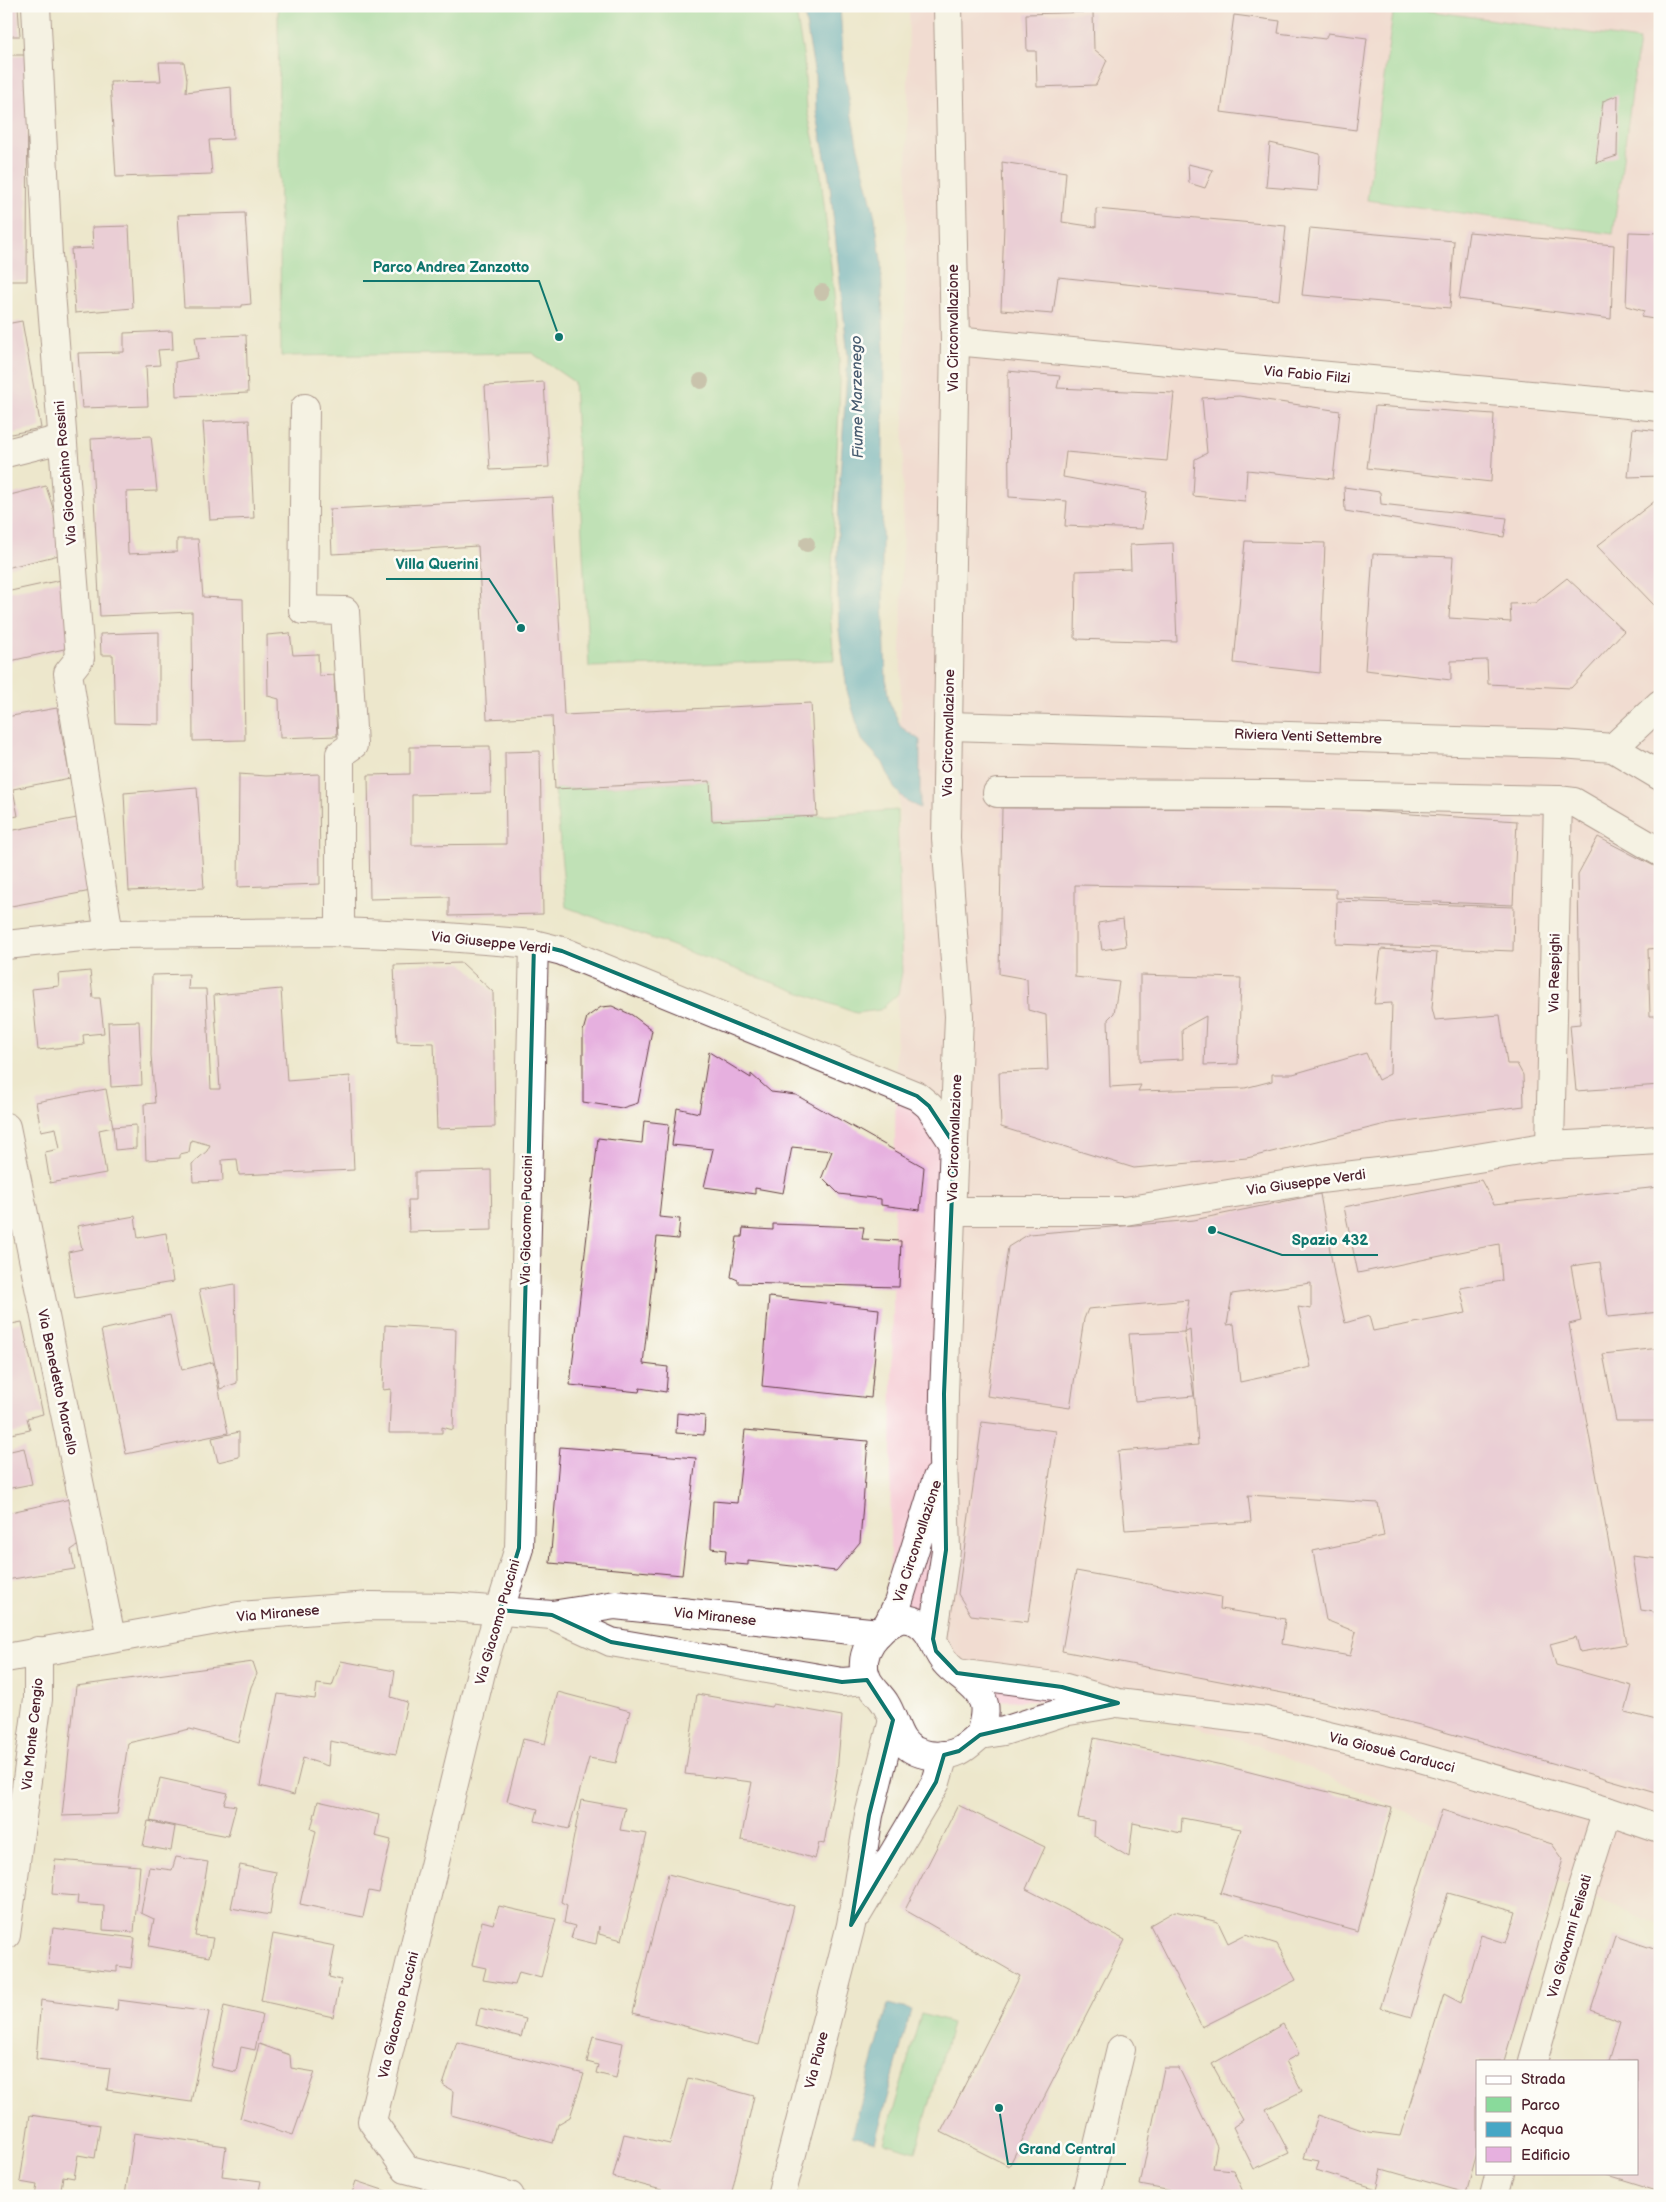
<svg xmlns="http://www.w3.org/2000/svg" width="1666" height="2202" viewBox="0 0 1666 2202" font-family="'Balsamiq Sans',sans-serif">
<rect width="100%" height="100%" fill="#fdfcf7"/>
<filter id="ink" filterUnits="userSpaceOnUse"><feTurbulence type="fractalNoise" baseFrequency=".02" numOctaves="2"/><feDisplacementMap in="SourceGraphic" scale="10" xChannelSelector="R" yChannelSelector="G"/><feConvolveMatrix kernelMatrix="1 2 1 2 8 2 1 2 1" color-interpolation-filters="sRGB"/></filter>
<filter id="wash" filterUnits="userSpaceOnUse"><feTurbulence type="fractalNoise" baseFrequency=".0096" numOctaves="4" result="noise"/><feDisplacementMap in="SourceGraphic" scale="20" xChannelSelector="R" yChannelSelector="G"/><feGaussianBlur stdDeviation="1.12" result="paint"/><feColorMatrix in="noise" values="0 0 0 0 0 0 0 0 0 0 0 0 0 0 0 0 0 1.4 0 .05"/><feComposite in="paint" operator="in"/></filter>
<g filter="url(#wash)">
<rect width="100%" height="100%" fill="#ede7cc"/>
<!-- built -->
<polygon fill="#f6cfd7" points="909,6 1660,6 1660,1926 1259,1746 1118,1703 983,1700 957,1673 889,1622"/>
<!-- green -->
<g fill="#89da9b" stroke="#6a7c63">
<polygon points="278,6 795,6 804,60 807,110 820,168 837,321 840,382 830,613 834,660 589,667 574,382 532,353 281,356"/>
<polygon points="1394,6 1639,40 1613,234 1367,200"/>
<polygon points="710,781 712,821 817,816 897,810 902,972 898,994 880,1010 856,1013 566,907 555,789"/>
<polygon points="921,2014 952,2023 916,2152 884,2143"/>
</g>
<!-- water -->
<g fill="#46a7c5" stroke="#486378">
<polygon points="803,6 840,6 844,71 857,144 875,217 881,260 884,349 882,563 886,680 889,701 901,727 920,740 920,808 907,802 894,788 883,763 862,740 847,691 839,630 837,568 839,491 848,357 829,177 816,112 815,76"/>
<polygon points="888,2004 911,2010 875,2142 852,2136"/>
</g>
<g id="blocks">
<!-- building -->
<g fill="#e6b0df" fill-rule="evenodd">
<polygon points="6,6 18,6 20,36 6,36"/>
<polygon points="1093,12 1094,49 1107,60 1096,85 1037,87 1036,51 1027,51 1026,14"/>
<polygon points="1234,15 1280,21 1278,33 1325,39 1328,33 1367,38 1356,130 1221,112"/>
<polygon points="6,55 28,55 27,281 6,281"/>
<polygon points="159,62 184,62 187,79 186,92 231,87 233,139 209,140 212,174 116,177 110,82 161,81"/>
<polygon points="1618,95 1617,156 1596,163 1603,101"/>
<polygon points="1270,143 1320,154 1318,191 1266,187"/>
<polygon points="1002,162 1066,172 1062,222 1096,227 1096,209 1286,226 1279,300 1058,277 1053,314 1001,310 1004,224"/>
<polygon points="1188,164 1213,170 1205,188 1189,183"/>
<polygon points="245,213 251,304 242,305 242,307 184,307 178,215"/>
<polygon points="129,226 133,308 75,313 71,249 93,248 92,227"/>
<polygon points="1310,228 1454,241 1450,308 1302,295"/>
<polygon points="1469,232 1614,245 1611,319 1459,299"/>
<polygon points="1629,232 1660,233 1660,320 1641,317 1644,311 1626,306"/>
<polygon points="22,321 41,428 6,435 6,324"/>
<polygon points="172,331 173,349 158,350 160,365 146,366 148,406 82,408 78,353 124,352 124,333"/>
<polygon points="246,335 248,393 176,396 175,362 198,358 195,337"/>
<polygon points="1008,371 1060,376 1057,388 1174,393 1167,461 1066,452 1063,477 1147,492 1142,529 1065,526 1067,501 1009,497"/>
<polygon points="544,382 549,467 490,470 485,386"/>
<polygon points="1239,396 1340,411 1333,479 1247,470 1245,501 1193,496 1195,459 1207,453 1202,398"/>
<polygon points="1375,406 1494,414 1491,482 1367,468"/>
<polygon points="249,420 254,518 210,520 203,422"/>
<polygon points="1633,428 1660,431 1660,476 1628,477"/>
<polygon points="151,436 157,491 126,492 128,554 177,552 177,539 198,539 203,597 243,599 245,740 193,741 192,612 100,616 91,439"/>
<polygon points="46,486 67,553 6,568 6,496"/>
<polygon points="1344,487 1380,492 1381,504 1507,518 1504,537 1345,511"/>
<polygon points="553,497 564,715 811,703 817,816 712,821 710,781 555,789 552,716 487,719 478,546 332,554 330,509"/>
<polygon points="1655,501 1660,506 1660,600 1654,605 1597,546"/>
<polygon points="1245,541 1325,543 1320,673 1234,663"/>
<polygon points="1173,543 1177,642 1075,639 1076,571 1131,569 1130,545"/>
<polygon points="1373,554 1453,557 1449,618 1511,622 1510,604 1535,603 1567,578 1624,631 1571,688 1488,684 1487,660 1451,661 1451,680 1365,670"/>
<polygon points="61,580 73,647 6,662 6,592"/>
<polygon points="159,632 159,724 115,723 113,655 101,655 100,634"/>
<polygon points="290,633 293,655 318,654 319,676 334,675 337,736 280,738 279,699 268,696 267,635"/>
<polygon points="57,708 70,778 13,789 18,816 6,818 6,717"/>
<polygon points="490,746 491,793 412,795 412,845 506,844 505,752 540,751 543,914 449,916 449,897 370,899 368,775 410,774 410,747"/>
<polygon points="239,774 266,776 319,774 320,884 238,887"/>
<polygon points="197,787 204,888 129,891 124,793"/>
<polygon points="1002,808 1336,809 1517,821 1513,905 1336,898 1336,889 1075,885 1075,977 1119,982 1114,1013 1108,1019 1110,1087 1141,1085 1138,1091 1245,1088 1272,1081 1272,1074 1293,1074 1366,1053 1378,1080 1390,1074 1392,1003 1374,1004 1381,949 1437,953 1432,1008 1435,1020 1500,1015 1507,1064 1517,1064 1523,1075 1524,1106 1390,1123 1247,1158 1134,1168 1001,1127 999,1072 1048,1070 1046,1015 1028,1010 1027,979 999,974"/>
<polygon points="77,818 91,891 6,907 6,821 9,831"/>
<polygon points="1598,837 1660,869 1660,948 1648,949 1650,1016 1660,1016 1660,1085 1576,1091 1570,1025 1580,1024 1578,874"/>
<polygon points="1337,901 1514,907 1513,951 1336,944"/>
<polygon points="1123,919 1126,946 1102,950 1098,923"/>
<polygon points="462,963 493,992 495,1127 437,1129 434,1043 397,1042 394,965"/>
<polygon points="90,971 93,998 100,998 104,1033 83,1035 84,1045 38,1050 32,989 59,986 58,974"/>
<polygon points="189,974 188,989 206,989 211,1089 220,1089 214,995 281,989 287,1081 350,1076 354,1170 239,1175 237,1159 222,1160 223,1181 193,1182 192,1164 207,1151 210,1145 191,1140 189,1152 180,1154 180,1158 146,1160 144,1104 155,1103 151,1055 152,975"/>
<polygon points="1140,975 1241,978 1238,1064 1204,1065 1206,1016 1182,1029 1183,1059 1140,1061"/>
<polygon points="612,1006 632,1015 652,1030 638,1103 622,1108 583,1102 583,1031 587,1017 601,1007"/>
<polygon points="139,1021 142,1085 111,1087 108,1022"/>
<polygon points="709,1052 751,1078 751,1074 771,1092 796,1095 924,1167 920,1210 881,1205 881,1199 839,1194 822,1177 832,1151 792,1147 783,1193 755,1188 755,1194 704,1187 713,1149 672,1145 677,1108 699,1113"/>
<polygon points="106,1089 113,1127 136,1125 136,1148 115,1150 113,1127 99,1130 106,1173 50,1183 45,1152 60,1149 56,1128 41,1131 36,1102"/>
<polygon points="644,1121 669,1124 659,1217 680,1219 678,1239 657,1237 643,1364 668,1367 666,1392 640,1388 639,1392 570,1385 598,1138 642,1143"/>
<polygon points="491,1170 492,1230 409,1232 408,1200 415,1200 415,1172"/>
<path d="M1481,1180L1494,1204L1660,1187V1257H1658L1660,1312L1608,1317L1600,1262L1571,1266L1581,1321L1569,1324L1627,1644L1580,1652L1576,1637L1550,1644L1556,1665L1632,1686L1625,1712L1660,1721V1794L1420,1725L1293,1695L1062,1651L1076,1571L1221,1597L1220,1609L1285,1619L1282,1644L1350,1656L1356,1632L1326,1620L1313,1551L1384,1536L1378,1503L1248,1495L1251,1522L1125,1530L1118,1451L1198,1445L1190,1329L1184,1332L1189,1300L1088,1309L1084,1319L1070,1408L987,1396L1008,1247L1029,1234L1194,1220L1320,1194L1335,1279L1345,1323L1369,1316L1373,1331L1466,1313L1460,1288L1502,1281L1499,1244L1358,1273L1344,1207ZM1311,1283V1309L1298,1307L1311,1367L1240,1382L1234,1324L1227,1325L1232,1294Z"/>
<polygon points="135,1216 138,1238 166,1233 173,1282 75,1298 68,1252 82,1249 77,1226"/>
<polygon points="773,1224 864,1227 862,1239 901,1241 899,1287 738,1283 738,1280 731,1277 737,1237 742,1237 743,1228 773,1230"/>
<polygon points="235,1284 237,1383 220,1389 199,1290"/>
<polygon points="769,1297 879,1309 871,1398 762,1386"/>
<polygon points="170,1315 182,1370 213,1362 228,1433 126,1454 101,1330"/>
<polygon points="22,1322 43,1414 27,1418 30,1430 6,1435 6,1325"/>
<polygon points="385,1325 456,1329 453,1430 442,1427 442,1433 389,1433 391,1389 383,1390"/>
<polygon points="1184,1332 1194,1396 1135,1401 1129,1334"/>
<polygon points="1660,1348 1660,1421 1616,1421 1603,1354"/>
<polygon points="677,1413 705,1416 704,1435 676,1433"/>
<polygon points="982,1422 1056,1431 1028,1622 971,1615 958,1594"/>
<polygon points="745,1430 868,1441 860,1542 836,1571 748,1561 748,1565 725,1563 726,1550 711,1548 713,1501 737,1503"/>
<polygon points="239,1432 239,1457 218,1462 212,1438"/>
<polygon points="560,1447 696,1458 682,1575 550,1563"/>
<polygon points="24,1448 32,1484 6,1489 6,1452"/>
<polygon points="70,1499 80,1544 71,1550 75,1569 6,1580 6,1513"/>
<polygon points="1632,1556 1660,1559 1660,1613 1641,1610"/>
<polygon points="341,1661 395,1671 391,1697 407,1702 396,1754 330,1741 328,1766 303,1758 294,1795 260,1786 278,1694 315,1699 317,1684 332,1686"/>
<polygon points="253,1662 257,1674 251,1687 238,1742 190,1729 128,1743 117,1814 62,1816 76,1686"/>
<polygon points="558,1692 630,1711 616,1763 589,1758 569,1829 535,1821 538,1809 507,1801 523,1739 545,1744"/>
<polygon points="697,1694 771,1707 773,1704 842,1716 837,1772 824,1844 819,1843 815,1859 763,1843 741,1840 752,1782 685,1774"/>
<polygon points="1094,1738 1222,1765 1392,1808 1358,1931 1220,1893 1241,1829 1182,1818 1181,1833 1133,1823 1129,1857 1094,1836 1095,1821 1078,1818"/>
<polygon points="160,1778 228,1793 224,1804 236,1806 228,1836 150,1821"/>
<polygon points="581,1800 625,1808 620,1830 647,1834 622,1940 599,1934 599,1926 596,1944 571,1938 575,1926 564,1923 567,1905 561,1902"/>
<polygon points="318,1801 379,1815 375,1836 391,1840 379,1893 369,1891 363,1917 300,1904 316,1831 311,1829"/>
<polygon points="958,1805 1045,1847 1026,1889 1125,1940 1009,2166 941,2132 1020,1976 905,1910"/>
<polygon points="1442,1810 1552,1844 1563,1859 1504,2061 1477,2061 1477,2153 1466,2193 1382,2169 1377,2189 1316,2170 1319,2161 1304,2158 1318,2115 1368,2132 1400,2136 1444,1994 1461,2003 1481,1935 1506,1943 1516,1912 1448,1893 1411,2017 1380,2008"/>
<polygon points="148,1821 175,1827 171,1851 143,1846"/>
<polygon points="176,1857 208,1862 195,1936 213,1938 209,1957 149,1946 154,1919 141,1913 149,1867 172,1870"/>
<polygon points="55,1860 140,1866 134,1932 103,1930 104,1906 77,1904 78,1896 52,1894"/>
<polygon points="240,1865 276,1872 270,1915 231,1908"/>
<polygon points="668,1874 794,1906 759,2045 633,2013"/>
<polygon points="499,1906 556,1919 541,1978 519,1972 515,1985 483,1980 486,1968 472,1965 482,1921 493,1924"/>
<polygon points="1175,1911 1218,1922 1228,1943 1246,1934 1277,1944 1296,1980 1202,2027 1150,1925"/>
<polygon points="53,1928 135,1938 131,1968 117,1966 117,1972 48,1965"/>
<polygon points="273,1934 335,1946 329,1977 341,1980 333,2017 261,2001"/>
<polygon points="1615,1936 1660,1951 1660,2191 1605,2174 1637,2173 1637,2061 1608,2061 1620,2021 1591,2010"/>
<polygon points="41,2000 117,2010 118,2000 209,2012 191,2102 107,2090 110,2068 36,2059"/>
<polygon points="224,2006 262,2015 255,2050 241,2047 236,2072 211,2067"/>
<polygon points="480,2008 526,2019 521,2037 476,2025"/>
<polygon points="1283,2024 1299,2054 1286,2061 1302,2091 1266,2109 1289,2153 1254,2169 1233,2127 1243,2120 1212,2064"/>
<polygon points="593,2036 623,2043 616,2078 596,2073 598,2065 587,2062"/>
<polygon points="457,2042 584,2074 570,2117 558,2124 553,2143 451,2115 453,2091 443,2085"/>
<polygon points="259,2044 290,2055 291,2068 315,2072 293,2135 240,2118"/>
<polygon points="1164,2068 1179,2068 1217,2146 1213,2168 1233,2170 1245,2196 1198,2196 1140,2185"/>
<polygon points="688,2078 754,2096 731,2196 684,2196 613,2177 624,2134 670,2144"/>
<polygon points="30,2115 100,2125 95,2158 78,2155 74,2178 63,2176 60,2196 35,2196 37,2185 20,2182"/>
<polygon points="134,2133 226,2146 222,2176 261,2181 258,2196 125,2196"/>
<polygon points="356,2181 398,2195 398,2196 351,2196"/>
<polygon points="327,2192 342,2195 342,2196 326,2196"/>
</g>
</g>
</g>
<g filter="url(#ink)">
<use href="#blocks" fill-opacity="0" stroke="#623d43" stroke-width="1"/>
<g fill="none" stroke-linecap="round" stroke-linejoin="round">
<defs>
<g id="minor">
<polyline points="36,6 48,255 80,658 68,673 109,934"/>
<polyline points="955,341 1660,407"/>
<polyline points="305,408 303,610 345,611 353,745 340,754 340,932"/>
<polyline points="6,453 62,439"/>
<polyline points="949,726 1561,744 1613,748 1660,776"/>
<polyline points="1613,748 1660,704"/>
<polyline points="997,793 1275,794 1558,800 1574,802 1660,852"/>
<polyline points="6,945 109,934 340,932 434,936 534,944 562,951 917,1096 929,1106 954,1144"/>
<polyline points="6,1127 111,1637"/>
<polyline points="1550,1146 1558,800"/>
<polyline points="952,1211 1125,1211 1320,1179 1429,1166 1550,1146 1660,1140"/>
<polyline points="552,1615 611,1642 842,1682 867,1680"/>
<path d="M902,1618C906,1619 913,1620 917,1622C933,1631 934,1650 945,1662C956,1676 977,1684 983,1701C987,1711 983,1724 980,1735C974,1740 967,1747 959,1751C942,1759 915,1757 903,1741C895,1730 893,1715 885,1703C880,1695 871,1688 867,1679C855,1653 879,1626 902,1618Z"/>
<polyline points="889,1622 898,1603 937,1478"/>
<polyline points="933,1639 946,1550 943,1460 944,1394 959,1016 946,838 955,341 948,6"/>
<polyline points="6,1658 239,1616 370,1606 453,1607 552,1615 615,1605 879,1633"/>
<polyline points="957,1673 1062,1687 1118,1703 1266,1721 1417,1757 1607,1811 1660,1829"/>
<polyline points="980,1735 1004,1731 1063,1712 1111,1704"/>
<polyline points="858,1913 936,1782 944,1755"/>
<polyline points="6,1935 38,1699 38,1651"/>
<polyline points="1533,2061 1580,1897 1607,1811"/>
<polyline points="510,2196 406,2169 372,2121 483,1664 519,1548 534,944"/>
<polyline points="781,2196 851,1925 869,1815 893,1720"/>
<polyline points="1086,2196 1121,2049"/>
<polyline points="1494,2196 1500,2173"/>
</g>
</defs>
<!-- minor casing -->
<use href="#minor" stroke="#623d43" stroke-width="30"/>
<!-- minor -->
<use href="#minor" stroke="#fff" stroke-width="28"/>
</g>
<!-- trees -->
<g fill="#9e9886">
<circle cx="822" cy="292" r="8"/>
<circle cx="701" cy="381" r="8"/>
<circle cx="807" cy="544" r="8"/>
</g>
</g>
<!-- marked area -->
<path d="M0 0H1666V2202H0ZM534,944L562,951L917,1096L929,1106L954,1144L944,1394L946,1550L933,1639L936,1651L957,1673L1062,1687L1118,1703L980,1735L959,1751L944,1755L936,1782L851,1925L869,1815L893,1720L867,1680L842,1682L611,1642L552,1615L500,1610L519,1548Z" fill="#ede7cc" fill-opacity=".55" fill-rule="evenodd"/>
<path fill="none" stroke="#0f766e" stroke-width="4" stroke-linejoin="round" d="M534,944L562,951L917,1096L929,1106L954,1144L944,1394L946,1550L933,1639L936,1651L957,1673L1062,1687L1118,1703L980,1735L959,1751L944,1755L936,1782L851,1925L869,1815L893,1720L867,1680L842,1682L611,1642L552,1615L500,1610L519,1548Z"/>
<g text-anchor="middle" stroke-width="5" stroke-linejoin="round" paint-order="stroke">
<!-- street labels -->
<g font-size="14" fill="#4a1f2b" stroke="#fdfcf7">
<text transform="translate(953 328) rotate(-90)" y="5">Via Circonvallazione</text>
<text transform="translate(1307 374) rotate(5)" y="5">Via Fabio Filzi</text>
<text transform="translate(65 473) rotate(-95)" y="5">Via Gioacchino Rossini</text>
<text transform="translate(948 733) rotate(-89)" y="5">Via Circonvallazione</text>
<text transform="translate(1308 736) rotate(2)" y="5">Riviera Venti Settembre</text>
<text transform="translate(491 942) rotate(6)" y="5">Via Giuseppe Verdi</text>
<text transform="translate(1554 973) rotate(-89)" y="5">Via Respighi</text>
<text transform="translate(954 1138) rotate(-88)" y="5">Via Circonvallazione</text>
<text transform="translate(1306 1182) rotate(-8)" y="5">Via Giuseppe Verdi</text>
<text transform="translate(526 1220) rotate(-89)" y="5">Via Giacomo Puccini</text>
<text transform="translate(58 1382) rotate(78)" y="5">Via Benedetto Marcello</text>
<text transform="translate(917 1541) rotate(-72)" y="5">Via Circonvallazione</text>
<text transform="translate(278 1613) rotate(-5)" y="5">Via Miranese</text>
<text transform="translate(715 1616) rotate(6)" y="5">Via Miranese</text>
<text transform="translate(497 1622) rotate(-74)" y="5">Via Giacomo Puccini</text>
<text transform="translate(32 1734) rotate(-84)" y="5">Via Monte Cengio</text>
<text transform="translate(1392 1752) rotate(14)" y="5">Via Giosuè Carducci</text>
<text transform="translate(1569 1936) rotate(-74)" y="5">Via Giovanni Felisati</text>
<text transform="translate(398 2015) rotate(-76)" y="5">Via Giacomo Puccini</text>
<text transform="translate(816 2060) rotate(-76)" y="5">Via Piave</text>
</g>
<!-- water labels -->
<g font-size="15" font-style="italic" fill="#485c70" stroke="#fdfcf7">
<text transform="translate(857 397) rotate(-91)" y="5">Fiume Marzenego</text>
</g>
</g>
<!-- callouts -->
<path fill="none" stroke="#0f766e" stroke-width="2" d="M559 337L539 281H363M521 628L489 579H386M1212 1230L1282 1255H1378M999 2108L1008 2164H1126"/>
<g fill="#0f766e" stroke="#fdfcf7" stroke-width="2">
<circle cx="559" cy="337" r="5"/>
<circle cx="521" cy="628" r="5"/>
<circle cx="1212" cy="1230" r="5"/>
<circle cx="999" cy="2108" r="5"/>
</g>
<g font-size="15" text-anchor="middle" font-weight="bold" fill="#0f766e" stroke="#fdfcf7" stroke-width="5" stroke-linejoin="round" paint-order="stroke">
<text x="451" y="272">Parco Andrea Zanzotto</text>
<text x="437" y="569">Villa Querini</text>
<text x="1330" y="1245">Spazio 432</text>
<text x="1067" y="2154">Grand Central</text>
</g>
<!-- margin -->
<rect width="1666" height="2202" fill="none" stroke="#fdfcf7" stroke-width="25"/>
<!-- legend -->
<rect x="1476" y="2060" width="162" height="115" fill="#fdfcf7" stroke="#b5a4a5"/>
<rect x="1486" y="2076" width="25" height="8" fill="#ffffff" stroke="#b5a4a5"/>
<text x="1521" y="2084" font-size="15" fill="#4a1f2b">Strada</text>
<rect x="1486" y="2097" width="25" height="15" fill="#89da9b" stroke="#b5a4a5"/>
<text x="1521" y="2110" font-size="15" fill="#4a1f2b">Parco</text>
<rect x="1486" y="2122" width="25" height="15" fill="#46a7c5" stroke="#b5a4a5"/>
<text x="1521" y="2134" font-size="15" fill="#4a1f2b">Acqua</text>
<rect x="1486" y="2147" width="25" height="15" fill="#e6b0df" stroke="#b5a4a5"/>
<text x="1521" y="2160" font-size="15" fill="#4a1f2b">Edificio</text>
</svg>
